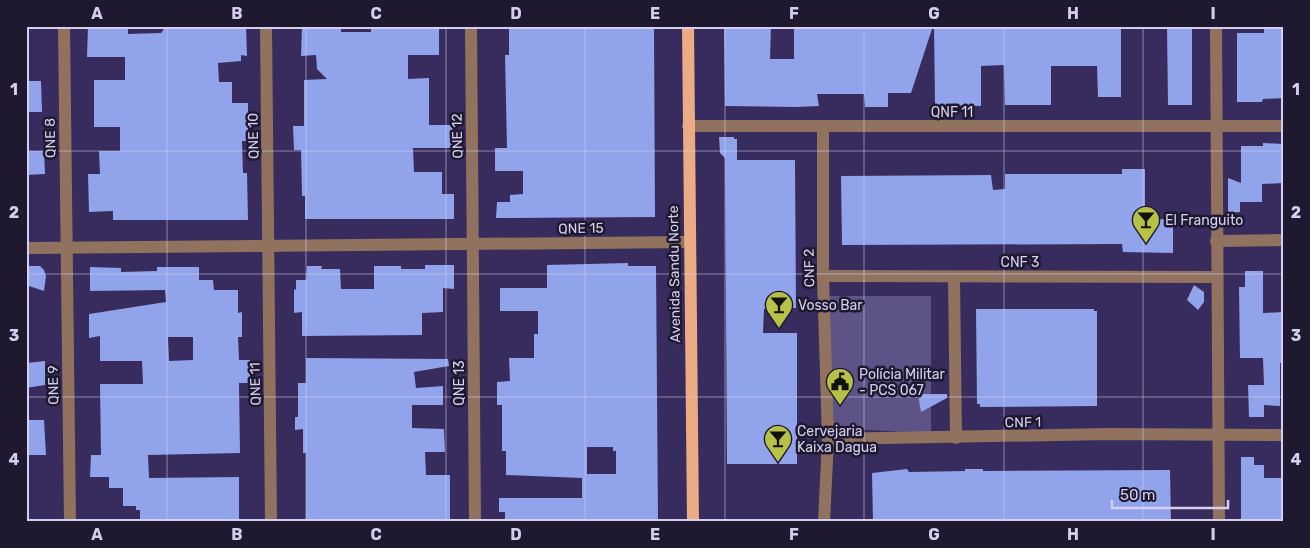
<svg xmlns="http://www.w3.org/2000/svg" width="1310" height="548" viewBox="0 0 1310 548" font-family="Rubik,sans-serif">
<rect width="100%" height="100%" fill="#382b5d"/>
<!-- green -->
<polygon fill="#5e5387" points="826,296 931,296 931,433 828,428"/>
<!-- building -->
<g fill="#91a3eb" fill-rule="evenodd">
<polygon points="88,26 128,26 128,34 161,33 166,26 246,26 247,56 241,55 241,61 218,63 219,82 232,82 232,103 248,103 248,141 242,141 243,173 247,173 248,220 113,220 113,211 89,212 88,174 100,174 99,151 120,151 120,127 94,127 94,80 125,80 125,57 87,57"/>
<polygon points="302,26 341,26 341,32 371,32 371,26 439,26 439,55 408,55 408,79 429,78 429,125 453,125 453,148 413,148 414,172 442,172 442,194 454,194 454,219 305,219 305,196 302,196 301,150 294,150 293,126 304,126 304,80 327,79 317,69 316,55 301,56"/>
<polygon points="509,26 654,26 655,217 496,218 497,202 510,202 510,195 523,194 523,171 495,171 495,148 507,148 505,55 509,55"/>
<polygon points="724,26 771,26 770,59 794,59 794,26 933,26 911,93 888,93 888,107 865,107 864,94 817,94 819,106 795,107 725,106"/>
<polygon points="934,26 1097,26 1097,29 1121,29 1121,97 1098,97 1097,66 1051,66 1051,105 1005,105 1004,65 981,66 981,106 935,105"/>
<polygon points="1167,26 1192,26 1192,105 1168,105"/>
<polygon points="1264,26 1284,26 1284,98 1263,99 1262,102 1237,102 1237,33 1264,33"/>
<polygon points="26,81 41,81 42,112 26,112"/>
<polygon points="719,137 734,137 734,139 737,139 737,160 795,160 796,308 764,309 763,333 797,333 797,464 727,464 725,158 720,153"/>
<polygon points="1263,143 1283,144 1284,183 1262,184 1262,202 1240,202 1240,212 1228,213 1228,178 1241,183 1241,146 1263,146"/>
<polygon points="26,151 44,151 45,174 26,175"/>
<polygon points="1122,169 1145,169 1145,206 1148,206 1148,216 1159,216 1159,219 1173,220 1173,253 1123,252 1122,244 842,245 841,176 991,175 993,190 1005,189 1005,174 1122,174"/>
<path d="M628,263V266H656L658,522H505V512H499V498H582V478L506,475V451H502V405H497V382L510,381L509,358H534V334H538V311H500V288H547V265ZM587,447H613V451H616V474H587Z"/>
<polygon points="425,265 454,265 454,289 443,288 443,312 422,313 422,335 302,336 302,312 294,313 294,290 296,289 296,280 306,280 307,266 322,266 321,269 340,269 341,289 374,289 374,266 401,266 401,269 425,269"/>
<polygon points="26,266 40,266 44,270 46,276 44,291 26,285"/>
<path d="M90,267L121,268V272L157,271V267H199V280H213L214,290H238V313L242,312V337H238L239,360H250V383H239L240,453L148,455L149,478L239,477V522H140V510H136V506H123V488H109V477H90L91,455H101L100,384H143L142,361H100V336L89,338V314L166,302L165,290L90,291ZM168,337H193V360L169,361Z"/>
<polygon points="1245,271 1263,271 1263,313 1284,312 1284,363 1280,363 1280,406 1264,405 1264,417 1249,417 1248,385 1264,385 1263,358 1240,358 1239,287 1245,287"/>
<polygon points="1194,285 1204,292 1204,302 1198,310 1187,300"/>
<polygon points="976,309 1094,309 1094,311 1097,311 1097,406 980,407 980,404 977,404"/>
<polygon points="306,358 448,359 449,366 414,372 416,388 443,386 443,405 412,405 412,428 444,429 445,452 425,452 426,475 450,475 450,522 306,522 306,453 303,453 303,429 295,430 295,417 298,417 298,383 306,383"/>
<polygon points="45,361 45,385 26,388 26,363"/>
<polygon points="918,394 947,394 947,398 921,412"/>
<polygon points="26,420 44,420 46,455 26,455"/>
<polygon points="1241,457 1254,457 1254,465 1264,465 1264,478 1284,478 1284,522 1241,522"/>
<polygon points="907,469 909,472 965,471 965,469 983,469 983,471 1170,470 1171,522 873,522 872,473"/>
</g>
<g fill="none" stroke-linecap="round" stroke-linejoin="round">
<!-- minor -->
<g stroke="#91725f" stroke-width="12">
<polyline points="64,26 70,522"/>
<polyline points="266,26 271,522"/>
<polyline points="471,26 475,522"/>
<polyline points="1216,26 1219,522"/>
<polyline points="688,126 1284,126"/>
<polyline points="823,127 823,276 828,439 824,522"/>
<polyline points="1216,241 1284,240"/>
<polyline points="26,248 689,242"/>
<polyline points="823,276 1216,277"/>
<polyline points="954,277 956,438"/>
<polyline points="828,439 1109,434 1284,435"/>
</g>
<!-- major -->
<polyline stroke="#ebac85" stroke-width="12" points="688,26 693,522"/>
</g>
<!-- grid -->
<path fill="none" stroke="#d4cfee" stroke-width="1" stroke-opacity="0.55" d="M167,26V522M306,26V522M446,26V522M585,26V522M725,26V522M864,26V522M1004,26V522M1143,26V522M26,151H1284M26,274H1284M26,397H1284"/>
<!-- icons -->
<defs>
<symbol id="bar-pin" viewBox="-11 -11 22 30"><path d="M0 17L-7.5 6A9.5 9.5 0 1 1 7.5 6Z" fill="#b8c147" stroke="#1e192f"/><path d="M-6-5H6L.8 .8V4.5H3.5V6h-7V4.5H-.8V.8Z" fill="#111"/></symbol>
<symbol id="civic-pin" viewBox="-11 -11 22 30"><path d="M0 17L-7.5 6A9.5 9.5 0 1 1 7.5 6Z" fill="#b8c147" stroke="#1e192f"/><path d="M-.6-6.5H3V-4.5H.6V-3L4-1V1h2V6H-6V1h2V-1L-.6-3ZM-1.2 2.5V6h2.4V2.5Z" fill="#111"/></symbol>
</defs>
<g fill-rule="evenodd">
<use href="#bar-pin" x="1130" y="204" width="32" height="43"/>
<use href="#bar-pin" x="763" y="289" width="32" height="43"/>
<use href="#civic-pin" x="824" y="366" width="32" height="43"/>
<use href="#bar-pin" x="762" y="423" width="32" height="43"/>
</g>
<g text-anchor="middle" stroke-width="5" stroke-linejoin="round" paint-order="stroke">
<!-- street labels -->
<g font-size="14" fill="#d4cfee" stroke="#1e192f">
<text x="952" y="117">QNF 11</text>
<text transform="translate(253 136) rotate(-91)" y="5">QNE 10</text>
<text transform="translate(457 136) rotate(-91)" y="5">QNE 12</text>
<text transform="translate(50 138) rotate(-91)" y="5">QNE 8</text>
<text transform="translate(581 228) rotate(-1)" y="5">QNE 15</text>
<text x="1020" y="267">CNF 3</text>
<text transform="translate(809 268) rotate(-91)" y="5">CNF 2</text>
<text transform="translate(674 274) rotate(-91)" y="5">Avenida Sandu Norte</text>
<text transform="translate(459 383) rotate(-90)" y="5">QNE 13</text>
<text transform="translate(255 384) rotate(-91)" y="5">QNE 11</text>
<text transform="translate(53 385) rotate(-91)" y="5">QNE 9</text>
<text transform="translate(1023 422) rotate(-1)" y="5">CNF 1</text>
</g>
<!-- poi labels -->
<g font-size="14" fill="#d4cfee" stroke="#1e192f" text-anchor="start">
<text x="1165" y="225">El Franguito</text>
<text x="798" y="310">Vosso Bar</text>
<text x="859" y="379">Polícia Militar<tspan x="859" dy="16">- PCS 067</tspan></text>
<text x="797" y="436">Cervejaria<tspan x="797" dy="16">Kaixa Dagua</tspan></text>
</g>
</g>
<!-- border -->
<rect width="1310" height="548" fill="none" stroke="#1e192f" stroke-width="55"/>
<!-- scale -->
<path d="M1112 500v8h116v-8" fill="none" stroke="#d4cfee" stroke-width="2.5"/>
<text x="1120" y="500" font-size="15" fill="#d4cfee" stroke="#1e192f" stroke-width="4" paint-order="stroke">50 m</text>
<rect x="28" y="28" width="1254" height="492" fill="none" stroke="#d4cfee" stroke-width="2"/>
<g font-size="16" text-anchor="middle" font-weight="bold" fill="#d4cfee">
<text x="97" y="19">A</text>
<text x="237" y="19">B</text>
<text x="376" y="19">C</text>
<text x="516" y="19">D</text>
<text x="655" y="19">E</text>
<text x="794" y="19">F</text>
<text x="934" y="19">G</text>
<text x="1073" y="19">H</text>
<text x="1213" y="19">I</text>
<text x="14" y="95">1</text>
<text x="1296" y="95">1</text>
<text x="14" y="218">2</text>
<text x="1296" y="218">2</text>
<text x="14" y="341">3</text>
<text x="1296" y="341">3</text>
<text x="14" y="465">4</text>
<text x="1296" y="465">4</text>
<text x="97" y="540">A</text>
<text x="237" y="540">B</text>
<text x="376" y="540">C</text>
<text x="516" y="540">D</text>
<text x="655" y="540">E</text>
<text x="794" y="540">F</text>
<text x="934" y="540">G</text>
<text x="1073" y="540">H</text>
<text x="1213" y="540">I</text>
</g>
</svg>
